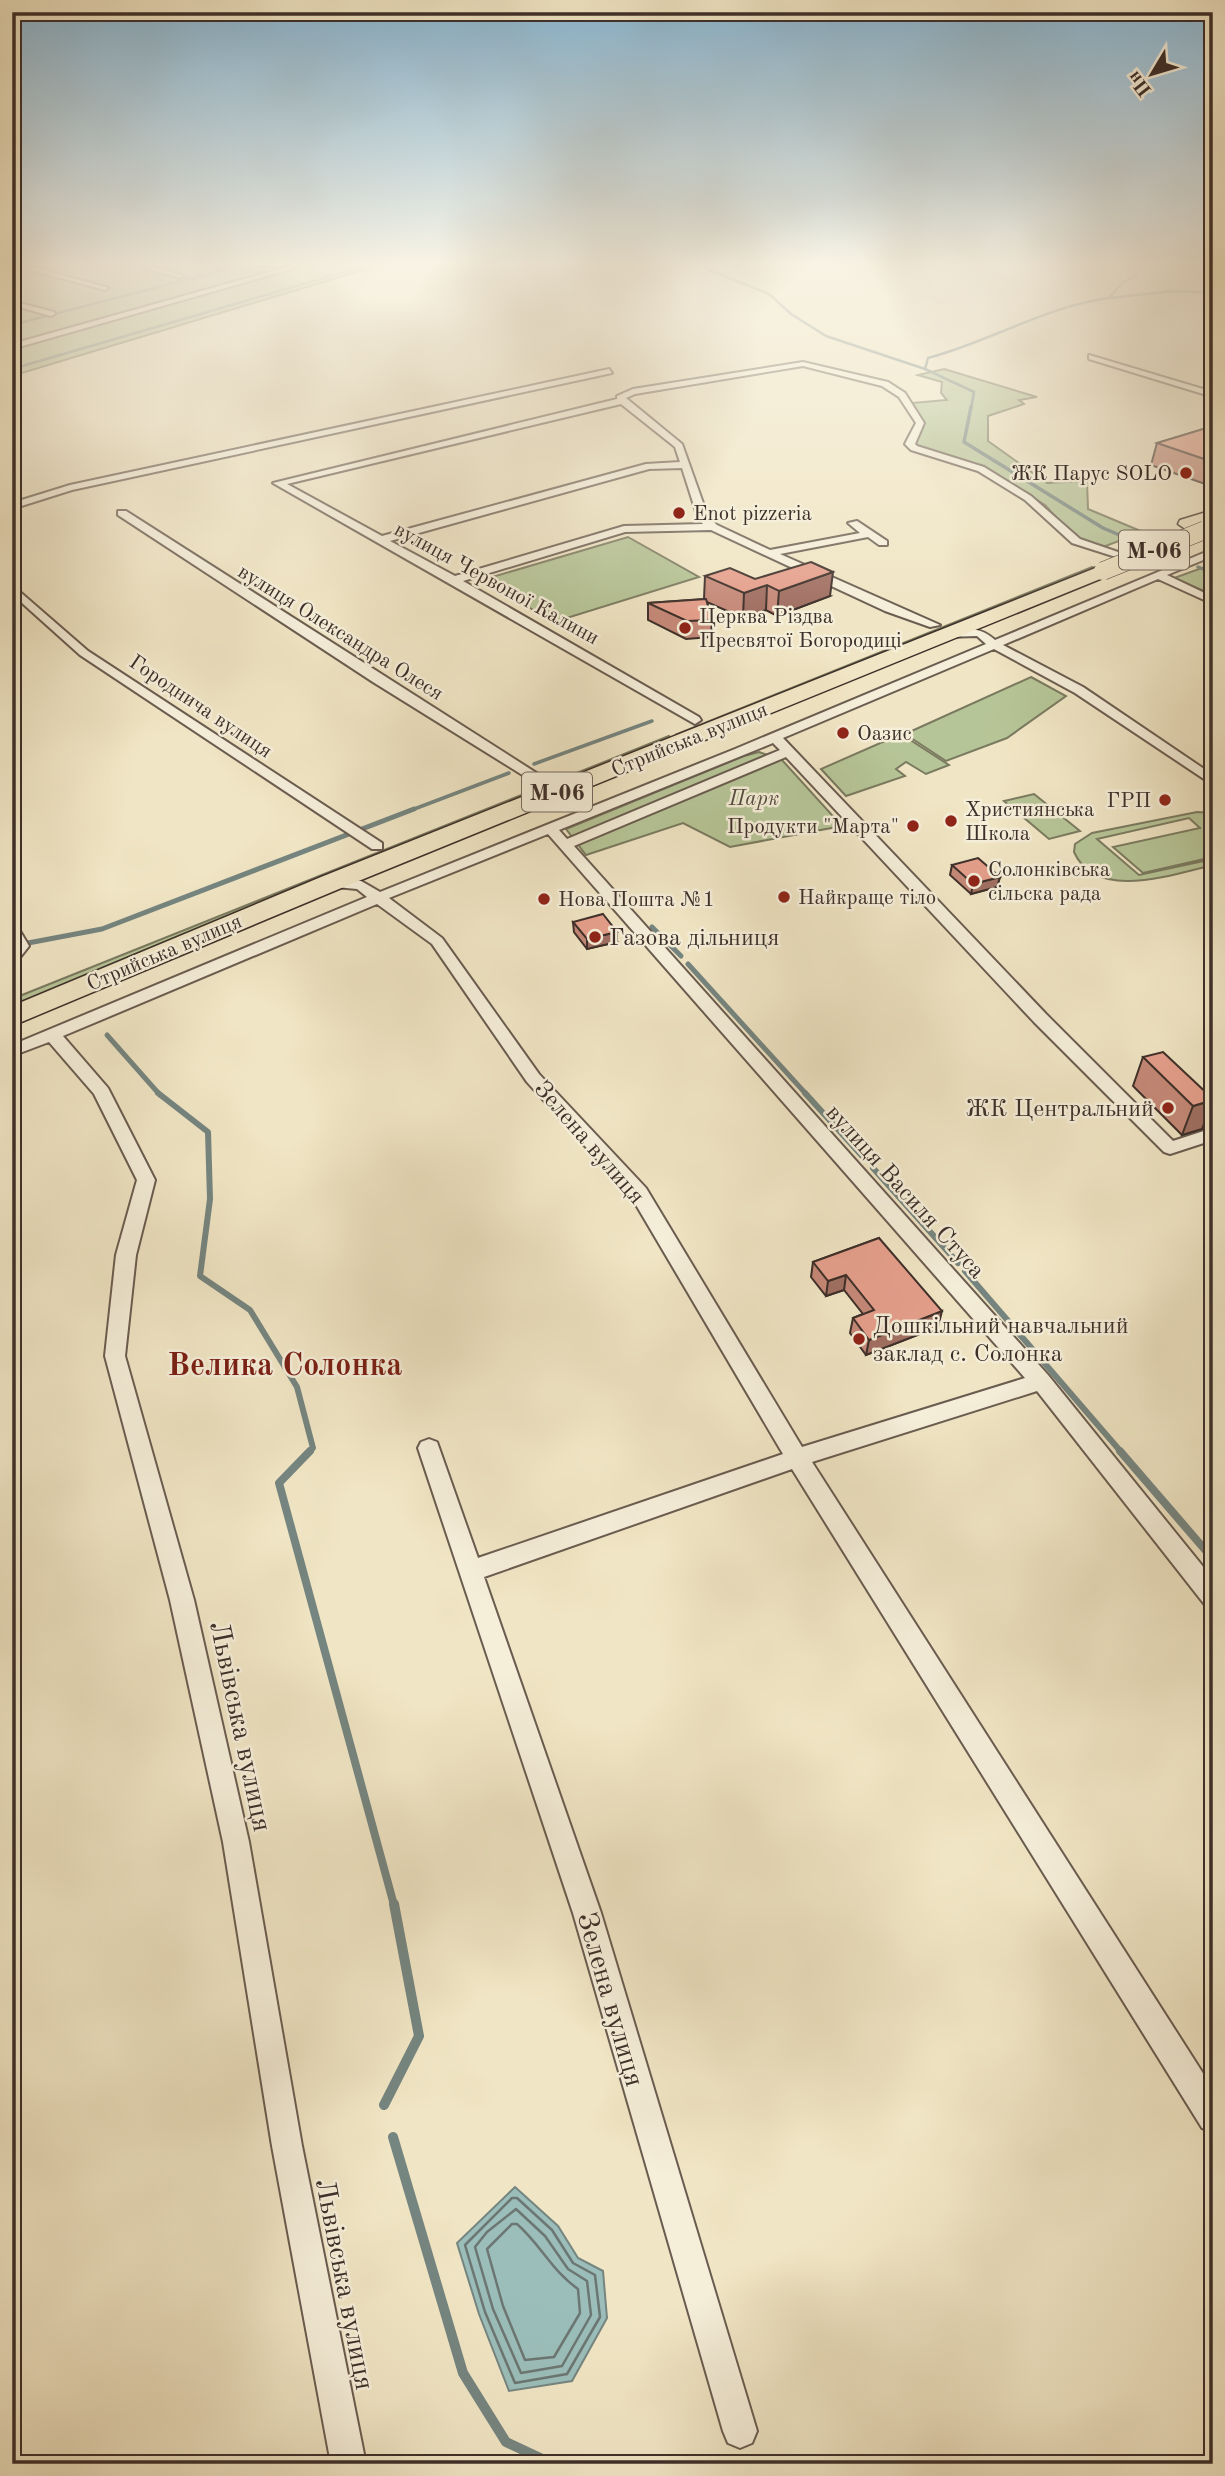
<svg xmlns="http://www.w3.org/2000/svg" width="1225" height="2476" viewBox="0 0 1225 2476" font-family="'Old Standard TT',serif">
<rect width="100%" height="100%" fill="#f0e5c4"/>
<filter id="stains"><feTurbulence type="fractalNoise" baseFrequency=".00286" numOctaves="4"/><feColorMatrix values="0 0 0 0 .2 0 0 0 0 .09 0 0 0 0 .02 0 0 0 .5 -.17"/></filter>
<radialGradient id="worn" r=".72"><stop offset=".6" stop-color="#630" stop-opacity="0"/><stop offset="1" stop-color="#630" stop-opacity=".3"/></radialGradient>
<!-- green -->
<g fill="#b6c597" stroke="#7a7a60" stroke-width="2">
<polygon points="12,267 373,267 12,376"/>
<polygon points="944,369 1037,397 1019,400 1024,404 988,416 988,441 1047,483 1087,481 1088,509 1143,532 1103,547 1077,540 1045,505 982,466 914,445 924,425 911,403 947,400 941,393 942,382 918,375"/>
<polygon points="628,537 699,577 554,622 482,580"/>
<polygon points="1213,564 1213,595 1174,578"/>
<polygon points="1092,567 1097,568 681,736 677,734"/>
<polygon points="1031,677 1066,696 1007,738 946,761 905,734"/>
<polygon points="901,734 949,765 926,774 906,762 896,769 905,776 846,796 821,769"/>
<polygon points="669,736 673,739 12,1006 12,999 32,991"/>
<polygon points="759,752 782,760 842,826 730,847 683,823 586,855 566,829 744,756"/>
<polygon points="1034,794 1080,831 1049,839 1004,801"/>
<path d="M1197,812L1213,813V857L1143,873L1113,847L1200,828L1189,818L1097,839L1139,875L1213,859V865C1174,874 1096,902 1074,852L1075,844L1092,833Z"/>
</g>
<!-- water -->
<polygon fill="#9bbeba" stroke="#758580" stroke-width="2" points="515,2187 558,2226 578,2258 603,2271 607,2318 572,2381 509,2391 479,2314 457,2243"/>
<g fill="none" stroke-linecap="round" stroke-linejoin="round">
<!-- shore -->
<g stroke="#6c7672" stroke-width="2.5">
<polygon points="512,2198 517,2198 552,2230 573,2263 595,2275 600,2317 567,2374 515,2383 485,2312 465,2245"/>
<polygon points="516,2209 545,2236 568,2269 587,2281 591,2315 562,2366 521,2373 493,2309 475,2247 487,2232"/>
<path d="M512,2224H517C541,2245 552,2271 578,2289L580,2313L554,2357L525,2360L503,2306L487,2249Z"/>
</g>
<!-- stream-far5 -->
<g stroke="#758580" stroke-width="2.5">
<polyline points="702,267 769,294 791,314 826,336 925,369 974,392 971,409"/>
<polyline points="1110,298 1174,291 1213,293"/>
<polyline points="12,325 235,267"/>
<polyline points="12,369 362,267"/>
<path d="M925,369L928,358C989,342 1047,306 1109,298L1123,282L1137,275L1136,272"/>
</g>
<!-- stream-far4 -->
<g stroke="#758580" stroke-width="3.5">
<polyline points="971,407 964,442 1103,528 1150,548"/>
<polyline points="1161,552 1175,558"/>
<polyline points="1198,567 1213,573"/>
<polyline points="534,764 652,721"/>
<polyline points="409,811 509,773"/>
</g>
<!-- stream-far3 -->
<g stroke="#758580" stroke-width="5">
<polyline points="652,927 681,956"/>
<polyline points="28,943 102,929 414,809"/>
<polyline points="688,964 807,1095"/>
<polyline points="107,1035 160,1095"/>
</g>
<!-- stream-far2 -->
<g stroke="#758580" stroke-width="6">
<polyline points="158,1093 208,1132 210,1199 200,1276 250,1310 297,1387 313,1448 308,1453"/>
<polyline points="805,1093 864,1158"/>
<polyline points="873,1168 958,1263"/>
<polyline points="965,1271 1122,1453"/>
</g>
<!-- stream-far1 -->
<g stroke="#758580" stroke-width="8">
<polyline points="310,1451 279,1483 394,1905"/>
<polyline points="1120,1451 1213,1559"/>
</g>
<!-- stream -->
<g stroke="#758580" stroke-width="10">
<polyline points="384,2105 419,2036 394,1904"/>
<polyline points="393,2137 463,2373 506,2442 553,2464"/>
</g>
<defs>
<g id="street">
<polygon points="19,267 32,267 109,288 105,290"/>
<polygon points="143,267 155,267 183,276 180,278"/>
<polygon points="287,267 299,267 12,349 12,344"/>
<polygon points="12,301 54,312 55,314 51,316 12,305"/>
<polygon points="1089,355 1213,392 1213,397 1089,359"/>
<path d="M803,362L888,382L905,393L924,423L915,444L917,446L984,467L1031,496L1080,539L1150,563L1141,565L1072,543L1025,500L978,471L911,450L905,444L916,423L899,397L882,386L803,366L635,394L626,398L682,444L708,517L717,525L770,550L860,533L848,523L857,521L887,541V545H879L868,537L780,554L940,625L930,627L885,611L711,530L625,532L463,581L699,717L701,720L695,724L273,483L617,399V396L633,389ZM621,404L675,447L680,462L646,464L382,536L287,484ZM682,468L698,518L703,524L624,526L455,576L390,541L649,469Z"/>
<polygon points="609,369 612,373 72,490 12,509 12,503 70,485"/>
<polygon points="118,511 126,511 549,781 537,784 373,682 118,515"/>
<path d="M1213,549V556L1167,575L1213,597V604L1158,579L1003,645L1083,687L1213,775V785L1075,693L994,649L783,738L1046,1014L1173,1141L1213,1128V1140L1170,1154L1164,1152L1034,1022L786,757L574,846L1048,1375L1213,1579V1608L1205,1605L1037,1391L812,1462L1213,2089V2132L1202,2128L792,1469L484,1577L601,1913L757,2431L752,2443L740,2448L728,2443L723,2431L573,1913L418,1448L421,1442L429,1439L437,1442L478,1558L783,1454L632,1198L527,1082L432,944L377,904L63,1036L108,1088L155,1180L136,1255L125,1356L194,1600L249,1842L302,2146L366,2464H331L272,2146L223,1842L170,1600L105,1356L116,1255L137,1180L94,1094L49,1042L12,1056V1045L367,897L357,889L325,886V880L361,881L380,892L735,749L986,644L977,636L947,637L941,634L943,632C963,627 979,626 995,640ZM773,743L780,750L567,839L559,830ZM548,834L1025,1378L802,1447L646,1188L539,1074L442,938L389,898Z"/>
<polygon points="12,585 88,651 382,843 382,849 372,849 80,655 12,594"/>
<polygon points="12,924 17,926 29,946 18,960 12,962"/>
</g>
<g id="highway">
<polygon points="1213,510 1213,521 1187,530 1178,524 1180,520"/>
<polygon points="1103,565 1110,567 1113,571 1110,575 339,889 12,1026 12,1006 321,877"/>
</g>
</defs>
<!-- street casing -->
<use href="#street" stroke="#6a5c50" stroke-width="4"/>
<!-- highway casing -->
<use href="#highway" stroke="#3d2f29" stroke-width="3"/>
<!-- street -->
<use href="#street" fill="#f5eed9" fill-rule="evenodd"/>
<!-- highway -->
<use href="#highway" fill="#f0e5c4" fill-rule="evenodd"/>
<defs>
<polyline id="highway-bridge" points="1103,571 1205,530"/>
</defs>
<!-- highway-bridge casing -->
<use href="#highway-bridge" stroke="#3d2f29" stroke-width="19" stroke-linecap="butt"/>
<!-- highway-bridge -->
<use href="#highway-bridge" stroke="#f0e5c4" stroke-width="18"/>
</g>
<!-- wall -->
<g fill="#c58978" stroke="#3d2f29" stroke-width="2">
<polygon points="1213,426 1213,483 1208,485 1151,465 1157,443"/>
<polygon points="705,576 755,579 830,596 777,616 766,610 743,618 707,602 712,620 711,637 686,639 648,620 648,603 704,599"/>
<polygon points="952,865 1000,877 997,887 971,894 950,875"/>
<polygon points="573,922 617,942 587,949 574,932"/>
<polygon points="1143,1057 1213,1099 1213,1102 1202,1129 1182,1135 1133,1086"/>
<polygon points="879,1238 938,1327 866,1355 850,1333 853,1318 863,1314 844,1290 826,1296 811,1277 813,1262"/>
</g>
<!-- shaded-wall -->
<g fill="#a06f62" stroke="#3d2f29" stroke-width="2">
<polygon points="1213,466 1213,483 1208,485"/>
<polygon points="833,572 830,596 777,616 779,591"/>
<polygon points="767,585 766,610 743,618 744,593"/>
<polygon points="1000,877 997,887 971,894 973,884"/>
<polygon points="617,932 617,942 587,949 587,939"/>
<polygon points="1213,1100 1202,1129 1182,1135 1193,1106"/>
<polygon points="846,1275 844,1290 826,1296 828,1281"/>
<polygon points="942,1311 938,1327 866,1355 869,1340"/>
</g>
<!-- building -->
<g fill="#e59f8c" stroke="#3d2f29" stroke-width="2">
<polygon points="1213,426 1213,462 1157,443"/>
<polygon points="811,562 833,572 779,591 767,585 744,593 705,576 730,568 755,579"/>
<polygon points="706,599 712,620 687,621 648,603"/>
<polygon points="978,858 1000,877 973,884 952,865"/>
<polygon points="603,914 617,932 587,939 573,922"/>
<polygon points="1163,1052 1213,1099 1213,1100 1193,1106 1143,1057"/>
<polygon points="879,1238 942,1311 869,1340 853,1318 874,1310 846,1275 828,1281 813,1262"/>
</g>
<!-- sky -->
<linearGradient id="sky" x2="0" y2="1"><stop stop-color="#89b8d6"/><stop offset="0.43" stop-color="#f8f3e4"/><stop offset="1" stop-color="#f8f3e4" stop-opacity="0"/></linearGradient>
<rect width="1225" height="614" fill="url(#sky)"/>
<!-- markers -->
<g fill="#8f2418" stroke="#f5eed9" stroke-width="2.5">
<circle cx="1186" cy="473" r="7"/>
<circle cx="679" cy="513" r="7"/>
<circle cx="685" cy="628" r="7"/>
<circle cx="843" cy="733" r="7"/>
<circle cx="1165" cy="800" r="7"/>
<circle cx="951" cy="821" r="7"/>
<circle cx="913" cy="826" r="7"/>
<circle cx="974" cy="881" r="7"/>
<circle cx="784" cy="897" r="7"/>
<circle cx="544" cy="899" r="7"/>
<circle cx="595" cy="937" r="7"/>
<circle cx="1168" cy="1108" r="7"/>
<circle cx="859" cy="1339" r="7"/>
</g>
<g text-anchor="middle" stroke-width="5" stroke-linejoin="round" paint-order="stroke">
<!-- far-poi labels -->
<g font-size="21" fill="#3d2f29" stroke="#f5eed9" text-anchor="start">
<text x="1172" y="480" text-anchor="end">ЖК Парус SOLO</text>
<text x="693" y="520">Enot pizzeria</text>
<text x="699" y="623">Церква Різдва<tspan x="699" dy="24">Пресвятої Богородиці</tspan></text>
<text x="857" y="740">Оазис</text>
<text x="1151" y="807" text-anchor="end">ГРП</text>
<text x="965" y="816">Християнська<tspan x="965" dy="24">Школа</tspan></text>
<text x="899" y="833" text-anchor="end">Продукти "Марта"</text>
<text x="988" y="876">Солонківська<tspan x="988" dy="24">сільска рада</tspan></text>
<text x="798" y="904">Найкраще тіло</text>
<text x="558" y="906">Нова Пошта №1</text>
</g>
<!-- far-street labels -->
<g font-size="21" fill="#3d2f29" stroke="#f5eed9">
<text transform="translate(497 583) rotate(29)" y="7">вулиця Червоної Калини</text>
<text transform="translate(341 632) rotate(32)" y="7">вулиця Олександра Олеся</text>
<text transform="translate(201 706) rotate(34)" y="7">Городнича вулиця</text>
<text transform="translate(689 739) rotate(-22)" y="7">Стрийська вулиця</text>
<text transform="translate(164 952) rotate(-23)" y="7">Стрийська вулиця</text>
</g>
<!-- far-park labels -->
<g font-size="21" font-style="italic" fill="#554d3f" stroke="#f5eed9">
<text x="754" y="805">Парк</text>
</g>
<!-- shield labels -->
<g fill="#f5eed9" stroke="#74685e" stroke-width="2">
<rect x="1119" y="530.5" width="70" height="39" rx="5"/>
<rect x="522" y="772.5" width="70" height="39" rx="5"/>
</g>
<g font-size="23" font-weight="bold" fill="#3d2f29">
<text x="1154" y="558">М-06</text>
<text x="557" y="800">М-06</text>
</g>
<!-- poi labels -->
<g font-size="24" fill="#3d2f29" stroke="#f5eed9" text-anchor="start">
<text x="609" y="945">Газова дільниця</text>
<text x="1154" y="1116" text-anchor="end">ЖК Центральний</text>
<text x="873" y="1333">Дошкільний навчальний<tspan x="873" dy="28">заклад с. Солонка</tspan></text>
</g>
<!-- street labels -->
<g font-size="24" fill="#3d2f29" stroke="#f5eed9">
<text transform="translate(590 1142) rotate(49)" y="8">Зелена вулиця</text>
<text transform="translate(906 1191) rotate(48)" y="8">вулиця Василя Стуса</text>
</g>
<!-- near-street labels -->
<g font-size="28" fill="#3d2f29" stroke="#f5eed9">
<text transform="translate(242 1726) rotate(78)" y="10">Львівська вулиця</text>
<text transform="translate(612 1999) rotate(74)" y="10">Зелена вулиця</text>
<text transform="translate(346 2284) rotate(79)" y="10">Львівська вулиця</text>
</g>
<!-- district labels -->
<g font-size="32" font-weight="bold" fill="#7a1f14" stroke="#f5eed9">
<text x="285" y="1375">Велика Солонка</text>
</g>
</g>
<!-- margin -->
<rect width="1225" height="2476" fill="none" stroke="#f0e5c4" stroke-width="42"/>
<rect x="14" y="14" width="1197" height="2448" fill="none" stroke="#3d2f29" stroke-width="3.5"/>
<rect x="21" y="21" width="1183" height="2434" fill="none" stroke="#3d2f29" stroke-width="2"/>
<!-- north arrow -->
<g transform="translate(1152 74) rotate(232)" stroke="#f5eed9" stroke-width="5" paint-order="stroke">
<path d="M0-5L12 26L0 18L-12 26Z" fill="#3d2f29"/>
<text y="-10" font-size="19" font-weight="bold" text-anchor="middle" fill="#3d2f29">Пн</text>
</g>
<rect width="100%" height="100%" filter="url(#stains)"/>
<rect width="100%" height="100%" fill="url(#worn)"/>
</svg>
